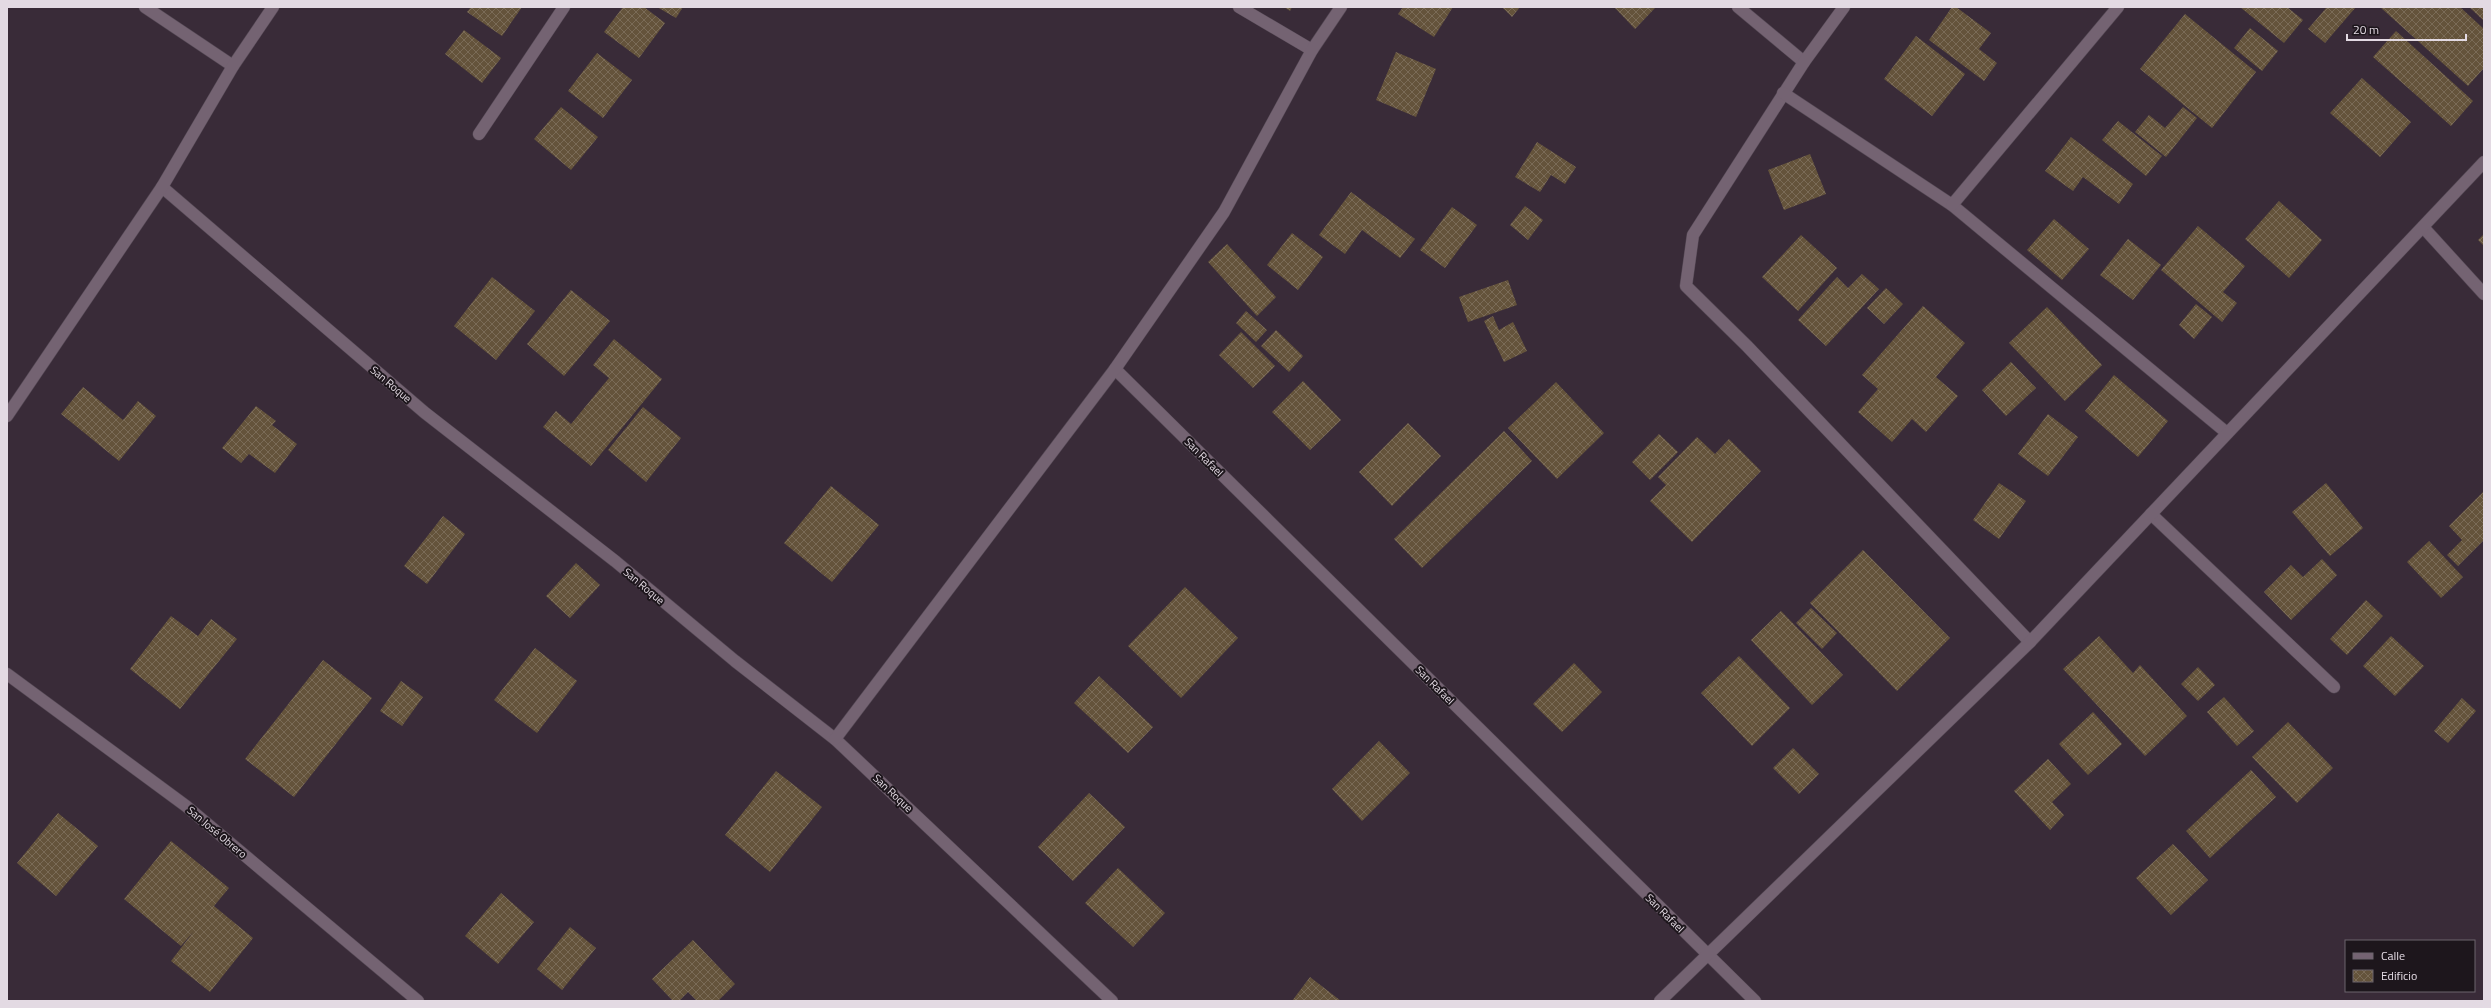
<svg xmlns="http://www.w3.org/2000/svg" width="2491" height="1008" viewBox="0 0 2491 1008" font-family="'Titillium Web',sans-serif">
<defs>
<pattern id="building-cross-hatch" width="8" height="8" patternUnits="userSpaceOnUse"><rect width="8" height="8" fill="#64533b"/><path d="M0 0l8 8M0 8l8-8" fill="none" stroke="#7a6b57"/></pattern>
</defs>
<rect width="100%" height="100%" fill="#392b38"/>
<!-- building -->
<g fill="url(#building-cross-hatch)">
<polygon points="471,7 522,7 502,36 467,12"/>
<polygon points="623,7 644,7 665,23 639,58 604,32"/>
<polygon points="657,7 683,7 676,18"/>
<polygon points="1284,7 1292,7 1290,11"/>
<polygon points="1403,7 1453,7 1434,37 1398,14"/>
<polygon points="1502,7 1520,7 1512,17"/>
<polygon points="1614,7 1656,7 1635,29"/>
<polygon points="1952,7 1956,7 1991,33 1979,49 1997,63 1984,81 1929,40"/>
<polygon points="2240,7 2287,7 2303,20 2284,43"/>
<polygon points="2327,7 2356,7 2325,43 2308,29"/>
<polygon points="2380,7 2460,7 2484,29 2484,68 2468,86"/>
<polygon points="2469,7 2484,7 2484,21"/>
<polygon points="2185,14 2256,72 2212,128 2140,69"/>
<polygon points="2250,28 2278,51 2262,71 2234,48"/>
<polygon points="464,30 501,58 482,83 445,54"/>
<polygon points="2396,31 2473,101 2451,126 2373,57"/>
<polygon points="1916,36 1965,74 1932,116 1884,79"/>
<polygon points="1396,52 1436,69 1416,117 1376,100"/>
<polygon points="597,53 632,80 603,118 568,91"/>
<polygon points="2362,78 2411,122 2380,157 2330,113"/>
<polygon points="561,107 598,137 571,170 534,139"/>
<polygon points="2183,107 2197,118 2166,157 2135,132 2149,115 2165,128"/>
<polygon points="2118,121 2162,156 2146,176 2102,140"/>
<polygon points="2071,137 2133,184 2119,204 2083,177 2073,191 2045,171"/>
<polygon points="1537,142 1576,167 1565,184 1551,175 1540,192 1515,177"/>
<polygon points="1810,154 1826,194 1784,210 1768,170"/>
<polygon points="1351,192 1415,239 1400,258 1362,230 1345,254 1319,235"/>
<polygon points="2279,201 2322,240 2289,278 2245,239"/>
<polygon points="1525,206 1543,220 1528,240 1510,225"/>
<polygon points="1452,207 1477,225 1445,268 1420,250"/>
<polygon points="2054,219 2089,249 2062,280 2027,250"/>
<polygon points="2198,226 2245,266 2223,292 2237,303 2222,322 2161,270"/>
<polygon points="1292,233 1323,257 1298,290 1267,265"/>
<polygon points="2484,234 2484,246 2478,240"/>
<polygon points="1801,235 1837,268 1798,311 1762,277"/>
<polygon points="2128,239 2161,265 2133,300 2100,275"/>
<polygon points="1227,244 1276,297 1257,316 1208,262"/>
<polygon points="1862,274 1879,289 1826,346 1798,320 1837,277 1848,288"/>
<polygon points="492,277 535,311 496,360 454,326"/>
<polygon points="1508,280 1517,305 1468,322 1459,297"/>
<polygon points="1886,288 1903,304 1884,324 1867,308"/>
<polygon points="571,290 610,321 564,376 527,344"/>
<polygon points="2196,304 2212,317 2194,339 2179,325"/>
<polygon points="1923,306 1965,343 1936,377 1958,396 1926,432 1912,419 1892,442 1858,412 1878,389 1862,375"/>
<polygon points="2047,307 2102,365 2065,401 2009,343"/>
<polygon points="1246,311 1267,330 1256,342 1236,323"/>
<polygon points="1493,316 1499,330 1513,322 1527,351 1504,362 1484,321"/>
<polygon points="1276,330 1303,356 1289,372 1261,346"/>
<polygon points="1241,332 1275,366 1253,388 1219,355"/>
<polygon points="614,339 662,379 591,466 543,427 556,411 571,424 609,378 593,365"/>
<polygon points="2011,362 2036,388 2006,416 1982,390"/>
<polygon points="2114,375 2168,421 2138,457 2085,411"/>
<polygon points="1303,381 1341,420 1310,450 1272,412"/>
<polygon points="1556,382 1604,433 1557,479 1508,428"/>
<polygon points="83,387 123,420 138,401 156,416 119,461 61,414"/>
<polygon points="256,406 276,421 272,425 297,444 275,473 249,454 241,463 222,448"/>
<polygon points="643,407 681,438 646,482 608,450"/>
<polygon points="2048,414 2078,437 2048,476 2018,454"/>
<polygon points="1408,423 1441,456 1392,506 1359,472"/>
<polygon points="1504,431 1532,461 1422,568 1394,539"/>
<polygon points="1659,434 1678,452 1650,480 1632,462"/>
<polygon points="1697,437 1715,454 1729,439 1761,471 1692,542 1650,501 1666,485 1658,477"/>
<polygon points="1999,483 2026,501 1999,539 1973,520"/>
<polygon points="2326,483 2363,528 2330,556 2292,512"/>
<polygon points="831,486 879,525 832,582 784,543"/>
<polygon points="2484,491 2484,540 2458,566 2447,555 2462,540 2449,526"/>
<polygon points="443,516 465,534 427,584 404,566"/>
<polygon points="2429,541 2463,577 2441,598 2407,562"/>
<polygon points="1863,550 1950,638 1897,691 1810,603"/>
<polygon points="2322,559 2337,575 2291,620 2264,592 2291,565 2303,577"/>
<polygon points="576,563 600,585 570,618 546,596"/>
<polygon points="1185,587 1238,638 1181,698 1128,646"/>
<polygon points="2366,600 2383,616 2347,655 2330,639"/>
<polygon points="1811,608 1837,633 1822,649 1796,623"/>
<polygon points="1781,611 1843,675 1812,705 1751,640"/>
<polygon points="171,616 198,636 211,619 237,639 180,709 130,669"/>
<polygon points="2099,636 2133,673 2140,665 2187,716 2145,756 2063,669"/>
<polygon points="2391,636 2424,666 2395,696 2363,666"/>
<polygon points="535,648 577,681 537,733 494,700"/>
<polygon points="1739,656 1790,708 1752,746 1701,693"/>
<polygon points="323,660 372,698 294,797 245,759"/>
<polygon points="1574,663 1602,692 1562,732 1533,704"/>
<polygon points="2198,667 2215,685 2198,701 2181,684"/>
<polygon points="1099,676 1153,727 1128,753 1074,703"/>
<polygon points="401,681 423,697 402,726 380,711"/>
<polygon points="2224,697 2254,731 2237,746 2207,712"/>
<polygon points="2462,698 2476,711 2448,743 2434,731"/>
<polygon points="2093,712 2122,744 2088,775 2059,744"/>
<polygon points="2288,722 2333,768 2297,803 2252,757"/>
<polygon points="1379,741 1410,773 1362,821 1332,789"/>
<polygon points="1793,748 1819,774 1799,794 1773,768"/>
<polygon points="2048,759 2071,784 2052,802 2064,815 2050,830 2014,791"/>
<polygon points="2251,770 2276,797 2210,858 2186,831"/>
<polygon points="776,771 822,807 770,872 725,835"/>
<polygon points="1089,793 1125,827 1073,881 1038,847"/>
<polygon points="58,813 98,846 56,896 17,863"/>
<polygon points="171,841 229,888 214,906 253,938 210,992 171,961 194,931 181,946 124,899"/>
<polygon points="2173,844 2208,880 2171,915 2136,878"/>
<polygon points="1118,868 1165,913 1133,947 1085,903"/>
<polygon points="501,893 534,922 498,964 465,936"/>
<polygon points="570,927 596,948 562,990 537,969"/>
<polygon points="693,940 735,984 718,1001 697,1001 688,992 679,1001 673,1001 652,979"/>
<polygon points="1310,977 1341,1001 1292,1001"/>
</g>
<g fill="none" stroke-linecap="round" stroke-linejoin="round">
<defs>
<g id="minor">
<polyline points="145,7 233,66"/>
<polyline points="1239,7 1312,50"/>
<polyline points="1738,7 1804,62"/>
<polyline points="1844,7 1804,62 1693,235 1686,286 1747,346 2030,642"/>
<polyline points="1783,93 1952,205 2227,433"/>
<polyline points="479,134 564,7"/>
<polyline points="162,187 424,412 615,561 735,661 835,739 1112,1001"/>
<polyline points="1952,205 2118,7"/>
<polyline points="2423,227 2484,294"/>
<polyline points="1115,369 1755,1001"/>
<polyline points="7,416 162,187 233,66 273,7"/>
<polyline points="2151,514 2334,687"/>
<polyline points="7,674 186,806 418,1001"/>
<polyline points="835,739 1115,369 1224,212 1312,50 1341,7"/>
<polyline points="1660,1001 2030,642 2484,162"/>
</g>
</defs>
<!-- minor casing -->
<use href="#minor" stroke="#534753" stroke-width="13"/>
<!-- minor -->
<use href="#minor" stroke="#746372" stroke-width="12"/>
</g>
<g text-anchor="middle" stroke-width="4" stroke-linejoin="round" paint-order="stroke">
<!-- street labels -->
<g font-size="11" fill="#e3dae3" stroke="#1d161c">
<text transform="translate(391 384) rotate(40)" y="4">San Roque</text>
<text transform="translate(1204 457) rotate(45)" y="4">San Rafael</text>
<text transform="translate(644 586) rotate(40)" y="4">San Roque</text>
<text transform="translate(1435 685) rotate(45)" y="4">San Rafael</text>
<text transform="translate(893 793) rotate(43)" y="4">San Roque</text>
<text transform="translate(217 832) rotate(40)" y="4">San José Obrero</text>
<text transform="translate(1665 913) rotate(45)" y="4">San Rafael</text>
</g>
</g>
<!-- border -->
<rect width="2491" height="1008" fill="none" stroke="#e3dae3" stroke-width="16"/>
<!-- legend -->
<rect x="2345" y="940" width="130" height="52" fill="#1d161c" stroke="#6c646c"/>
<rect x="2353" y="953" width="20" height="6" fill="#746372" stroke="#6c646c"/>
<text x="2381" y="960" font-size="12" fill="#e3dae3">Calle</text>
<rect x="2353" y="970" width="20" height="12" fill="url(#building-cross-hatch)" stroke="#6c646c"/>
<text x="2381" y="980" font-size="12" fill="#e3dae3">Edificio</text>
<!-- scale -->
<path d="M2347 34v6h119v-6" fill="none" stroke="#e3dae3" stroke-width="2"/>
<text x="2353" y="34" font-size="12" fill="#e3dae3" stroke="#1d161c" stroke-width="3" paint-order="stroke">20 m</text>
</svg>
